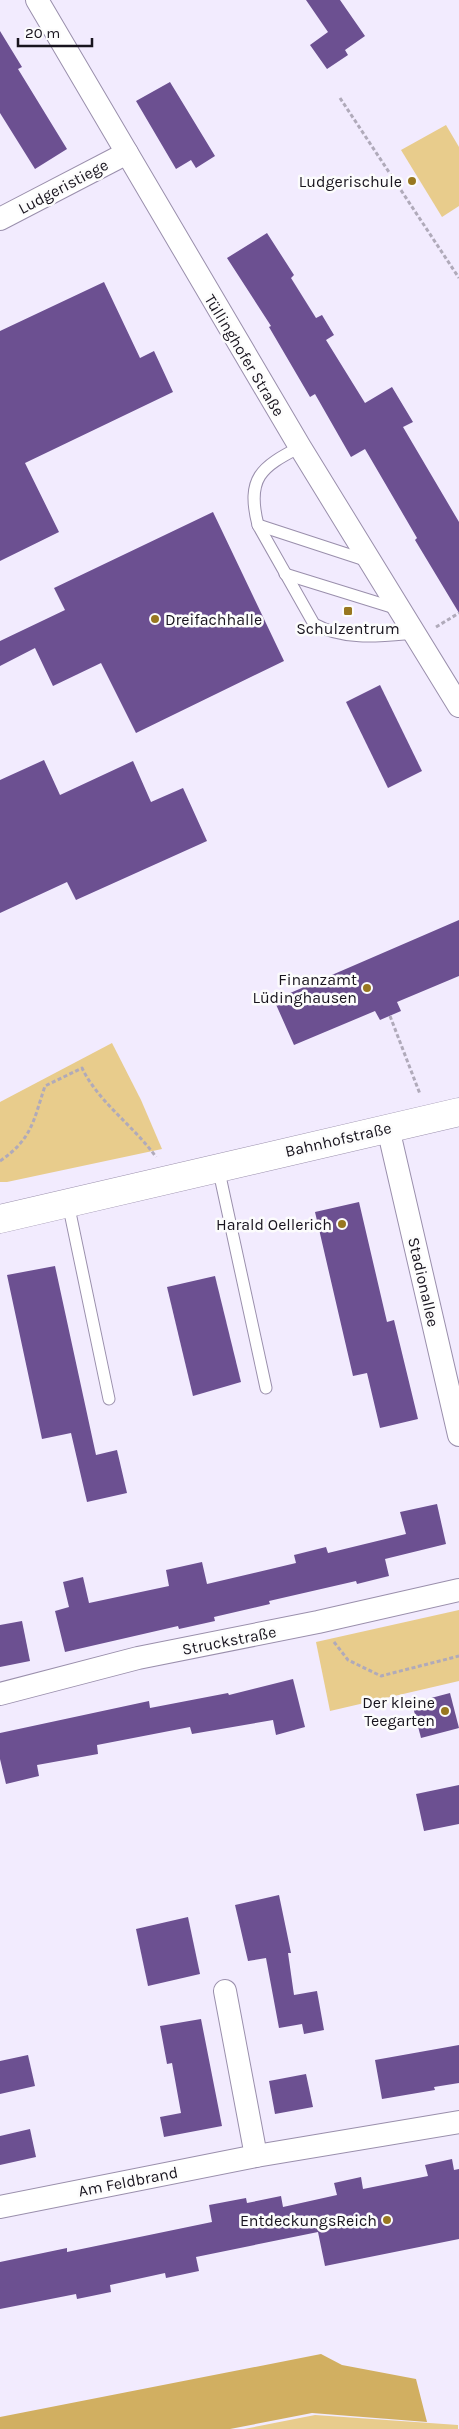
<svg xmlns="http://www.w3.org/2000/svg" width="459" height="2429" viewBox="0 0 459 2429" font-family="Karla,sans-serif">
<rect width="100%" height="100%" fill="#f2ebfe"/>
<!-- green -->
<g fill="#e8cc8c">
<polygon points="446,125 459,147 459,206 442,217 401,150"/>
<polygon points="112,1043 141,1100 162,1149 7,1182 0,1182 0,1102"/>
<polygon points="459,1610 459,1681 330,1711 316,1642"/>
<polygon points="315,2415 458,2425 458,2429 244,2429"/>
</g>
<!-- forest -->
<polygon fill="#d1af61" points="321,2354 342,2365 416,2379 427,2422 312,2413 230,2429 0,2429 0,2417"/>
<!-- building -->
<g fill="#6c5091">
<polygon points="306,0 340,0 365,36 345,50 348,55 327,69 310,45 328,32"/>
<polygon points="0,31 22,67 18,69 67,149 35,169 0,113"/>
<polygon points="170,82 215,156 196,168 191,160 176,169 136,101"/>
<polygon points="267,233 294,275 291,278 316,318 322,315 334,335 326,340 365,403 392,387 413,422 403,427 459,522 459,613 415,540 417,538 365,449 351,457 315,394 310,397 269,327 271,326 227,258"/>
<polygon points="104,282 140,358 154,351 173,392 25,463 59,532 0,561 0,331"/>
<polygon points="213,512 284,661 136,733 101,663 53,686 35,648 0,666 0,641 65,610 54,588"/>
<polygon points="380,685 422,771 388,788 346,702"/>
<polygon points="44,760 60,795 133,761 151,802 183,788 207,841 76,900 67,882 0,913 0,780"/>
<polygon points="459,920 459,976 397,1002 401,1011 380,1020 375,1011 294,1045 274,1000"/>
<polygon points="359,1202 387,1322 394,1320 418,1419 380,1428 367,1373 353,1376 315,1212"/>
<polygon points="55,1266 96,1455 117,1450 127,1493 87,1502 71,1433 42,1439 7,1275"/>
<polygon points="215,1276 241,1382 193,1396 167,1287"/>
<polygon points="437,1504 446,1544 385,1559 389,1576 357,1584 356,1581 269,1601 270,1604 214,1617 215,1621 179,1629 178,1626 65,1652 55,1611 69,1607 63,1582 83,1577 89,1603 169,1586 166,1570 202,1562 207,1584 296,1563 294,1555 326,1547 328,1553 406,1534 400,1512"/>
<polygon points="22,1621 30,1661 0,1667 0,1625"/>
<polygon points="293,1679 305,1727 276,1735 273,1720 192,1734 190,1727 97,1745 98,1754 37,1765 39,1776 6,1784 0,1759 0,1733 149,1701 150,1708 228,1693 229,1695"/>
<polygon points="450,1693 459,1728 421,1738 412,1703"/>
<polygon points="459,1785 459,1824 424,1831 416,1794"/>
<polygon points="279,1895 291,1953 288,1953 294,1995 317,1991 324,2030 304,2034 302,2024 279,2028 266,1958 248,1961 235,1905"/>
<polygon points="188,1917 200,1974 148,1986 136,1929"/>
<polygon points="201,2019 222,2126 164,2137 160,2117 181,2113 172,2063 167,2064 160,2026"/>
<polygon points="459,2045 459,2083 434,2087 435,2090 382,2099 375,2060"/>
<polygon points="28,2055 35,2086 0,2094 0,2061"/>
<polygon points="306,2074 313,2107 275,2114 269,2081"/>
<polygon points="30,2129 36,2157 0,2165 0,2136"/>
<polygon points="452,2159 454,2170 459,2169 459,2239 325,2266 318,2232 196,2257 199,2271 166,2278 165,2273 110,2285 111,2292 77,2299 76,2294 0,2309 0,2262 67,2248 67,2252 212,2222 209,2205 246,2198 247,2203 281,2196 283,2207 337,2195 334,2183 361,2177 363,2189 428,2176 425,2165"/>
</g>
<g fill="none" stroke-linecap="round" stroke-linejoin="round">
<defs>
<g id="lane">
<path d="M300,447C261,467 246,478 258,525L314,624C345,641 381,636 415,633"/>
<polyline points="258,525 368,561"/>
<polyline points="285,574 398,609"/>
<polyline points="218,1167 266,1388"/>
<polyline points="68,1203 109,1399"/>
</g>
<g id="street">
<polyline points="37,0 300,447 459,706"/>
<polyline points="0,219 127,153"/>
<polyline points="388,1128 459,1435"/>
<polyline points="0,1694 138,1658 318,1622 459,1590"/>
<polyline points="225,1991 256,2156"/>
<polyline points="0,2207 256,2156 459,2122"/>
</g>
<polyline id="secondary" points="0,1219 459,1112"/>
</defs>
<!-- lane casing -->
<use href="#lane" stroke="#9a8fac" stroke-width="13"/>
<!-- street casing -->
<use href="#street" stroke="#9a8fac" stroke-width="24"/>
<!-- secondary casing -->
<use href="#secondary" stroke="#9a8fac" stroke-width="29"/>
<!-- path -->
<g stroke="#b0aaba" stroke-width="3" stroke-dasharray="4 2.5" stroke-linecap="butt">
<polyline points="340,98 459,278"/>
<polyline points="436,627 459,613"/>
<polyline points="390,1016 420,1094"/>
<path d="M0,1161C32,1139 33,1122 45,1086L82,1068C99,1103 133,1125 156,1157"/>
<polyline points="334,1642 348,1660 381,1676 459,1656"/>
</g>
<!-- lane -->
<use href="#lane" stroke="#fff" stroke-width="11"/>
<!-- street -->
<use href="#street" stroke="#fff" stroke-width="22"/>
<!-- secondary -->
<use href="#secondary" stroke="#fff" stroke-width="28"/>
</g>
<!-- markers -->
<g fill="#987720" stroke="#fcfcfc" stroke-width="2">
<circle cx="412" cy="181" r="5"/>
<rect x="343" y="606" width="10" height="10" rx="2.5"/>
<circle cx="155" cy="619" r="5"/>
<circle cx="367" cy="988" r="5"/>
<circle cx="342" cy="1224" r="5"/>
<circle cx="445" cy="1711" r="5"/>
<circle cx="387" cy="2220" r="5"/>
</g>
<g text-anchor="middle" stroke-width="5" stroke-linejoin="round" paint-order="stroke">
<!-- poi labels -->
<g font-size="16" fill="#18141e" stroke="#fcfcfc" text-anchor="end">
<text x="402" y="187">Ludgerischule</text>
<text x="165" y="625" text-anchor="start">Dreifachhalle</text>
<text x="348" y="634" text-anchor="middle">Schulzentrum</text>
<text x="357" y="985">Finanzamt<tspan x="357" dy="18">Lüdinghausen</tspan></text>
<text x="332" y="1230">Harald Oellerich</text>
<text x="435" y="1708">Der kleine<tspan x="435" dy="18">Teegarten</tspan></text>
<text x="377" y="2226">EntdeckungsReich</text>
</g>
<!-- street labels -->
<g font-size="16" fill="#18141e" stroke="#fcfcfc">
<text transform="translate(63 186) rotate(-28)" y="6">Ludgeristiege</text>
<text transform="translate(245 355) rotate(59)" y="6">Tüllinghofer Straße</text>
<text transform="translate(338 1139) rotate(-13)" y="6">Bahnhofstraße</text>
<text transform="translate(424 1282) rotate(77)" y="6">Stadionallee</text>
<text transform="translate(229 1640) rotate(-11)" y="6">Struckstraße</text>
<text transform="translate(128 2181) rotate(-11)" y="6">Am Feldbrand</text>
</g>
</g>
<!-- scale -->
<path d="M18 38v8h74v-8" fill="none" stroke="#18141e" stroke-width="2.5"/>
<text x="25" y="38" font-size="15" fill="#18141e" stroke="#fcfcfc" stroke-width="4" paint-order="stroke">20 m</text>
</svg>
